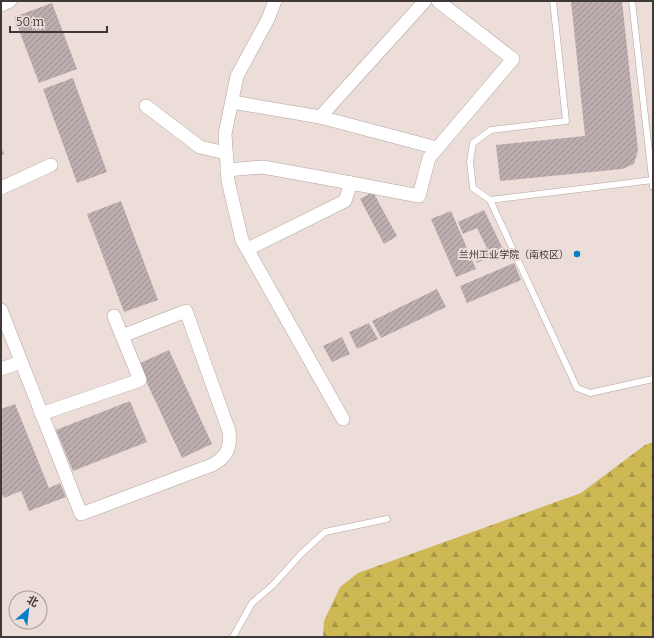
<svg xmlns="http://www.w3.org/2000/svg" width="654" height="638" viewBox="0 0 654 638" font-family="Bitter,'Noto Sans SC',serif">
<defs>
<pattern id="forest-firs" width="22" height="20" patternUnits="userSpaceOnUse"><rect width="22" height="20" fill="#ceb854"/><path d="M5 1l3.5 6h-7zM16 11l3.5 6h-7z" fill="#a99746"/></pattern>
<pattern id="building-hatch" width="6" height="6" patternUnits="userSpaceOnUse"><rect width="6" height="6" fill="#bdadaf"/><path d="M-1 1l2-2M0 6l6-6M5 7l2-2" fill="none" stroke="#9b8e8f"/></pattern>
</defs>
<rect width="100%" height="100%" fill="#edddd8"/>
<!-- forest -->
<polygon fill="url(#forest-firs)" points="653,442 653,637 323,637 324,621 340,587 358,573 581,493 645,445"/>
<!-- building -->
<g fill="url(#building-hatch)">
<polygon points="571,1 622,1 638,150 634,164 622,169 500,181 496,145 585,136"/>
<polygon points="52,3 77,69 39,83 14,17"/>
<polygon points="73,78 107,172 77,183 43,89"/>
<polygon points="1,146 4,154 1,156"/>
<polygon points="373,192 397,236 384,244 360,199"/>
<polygon points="121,201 158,300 124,312 87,214"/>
<polygon points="484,210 504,251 477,263 473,254 487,248 477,228 463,234 458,222"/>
<polygon points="451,211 476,269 456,277 431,219"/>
<polygon points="514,263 521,280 467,303 460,286"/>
<polygon points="437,289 446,307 381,338 372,321"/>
<polygon points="369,323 378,339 357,349 349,332"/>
<polygon points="342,337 350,354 332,362 323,346"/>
<polygon points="169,350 212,444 182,458 138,364"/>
<polygon points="130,401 147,442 73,471 56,430"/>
<polygon points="15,404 49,488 60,483 66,497 29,511 21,491 4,498 1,492 1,409"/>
</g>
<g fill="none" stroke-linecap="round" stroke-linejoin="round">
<defs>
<g id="service">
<polyline points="553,1 566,121 491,130 473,143 470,162 473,188 490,200 653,180"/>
<polyline points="632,1 653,187"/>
<polyline points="490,200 577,388 590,393 653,379"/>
<polyline points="233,637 252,603 272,586 302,553 325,532 387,519"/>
</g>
<g id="minor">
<polyline points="275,1 268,19 237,76 225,134 228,181 242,240 343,419"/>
<polyline points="1,5 10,1"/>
<polyline points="232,102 320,117 437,148"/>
<polyline points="146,106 200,147 226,153"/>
<polyline points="320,117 425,1"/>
<polyline points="227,170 263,167 351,183 345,201 248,249"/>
<polyline points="351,183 419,196 429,158 513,59 438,1"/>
<polyline points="1,188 51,165"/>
<path d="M1,310L81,514L212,465C227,457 231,448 229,431L186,311L122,336"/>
<polyline points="1,369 21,362"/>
<polyline points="41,414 140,380 114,316"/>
</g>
</defs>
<!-- service casing -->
<use href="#service" stroke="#b3a4a0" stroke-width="7"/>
<!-- minor casing -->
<use href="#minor" stroke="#b3a4a0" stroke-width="14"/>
<!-- service -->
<use href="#service" stroke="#fff" stroke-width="6"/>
<!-- minor -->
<use href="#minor" stroke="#fff" stroke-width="13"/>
</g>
<!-- markers -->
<circle fill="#037ec7" stroke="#edddd8" stroke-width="1.5" cx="577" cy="254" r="4"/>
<g text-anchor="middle" stroke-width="4" stroke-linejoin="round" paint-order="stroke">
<!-- poi labels -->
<g font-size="10" fill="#3e3836" stroke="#edddd8" text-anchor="end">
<text x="569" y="258">兰州工业学院（南校区）</text>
</g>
</g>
<!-- border -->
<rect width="654" height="638" fill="none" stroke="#3e3836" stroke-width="4"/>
<!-- north arrow -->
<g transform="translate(28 610) rotate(28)"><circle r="19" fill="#edddd8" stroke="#a79b97"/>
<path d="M0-3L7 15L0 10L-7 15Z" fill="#037ec7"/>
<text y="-6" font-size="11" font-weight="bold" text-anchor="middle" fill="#3e3836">北</text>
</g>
<!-- scale -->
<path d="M10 26v6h97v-6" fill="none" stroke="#3e3836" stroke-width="2"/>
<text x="16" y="26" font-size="12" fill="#3e3836" stroke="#edddd8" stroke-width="3" paint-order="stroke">50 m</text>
</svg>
